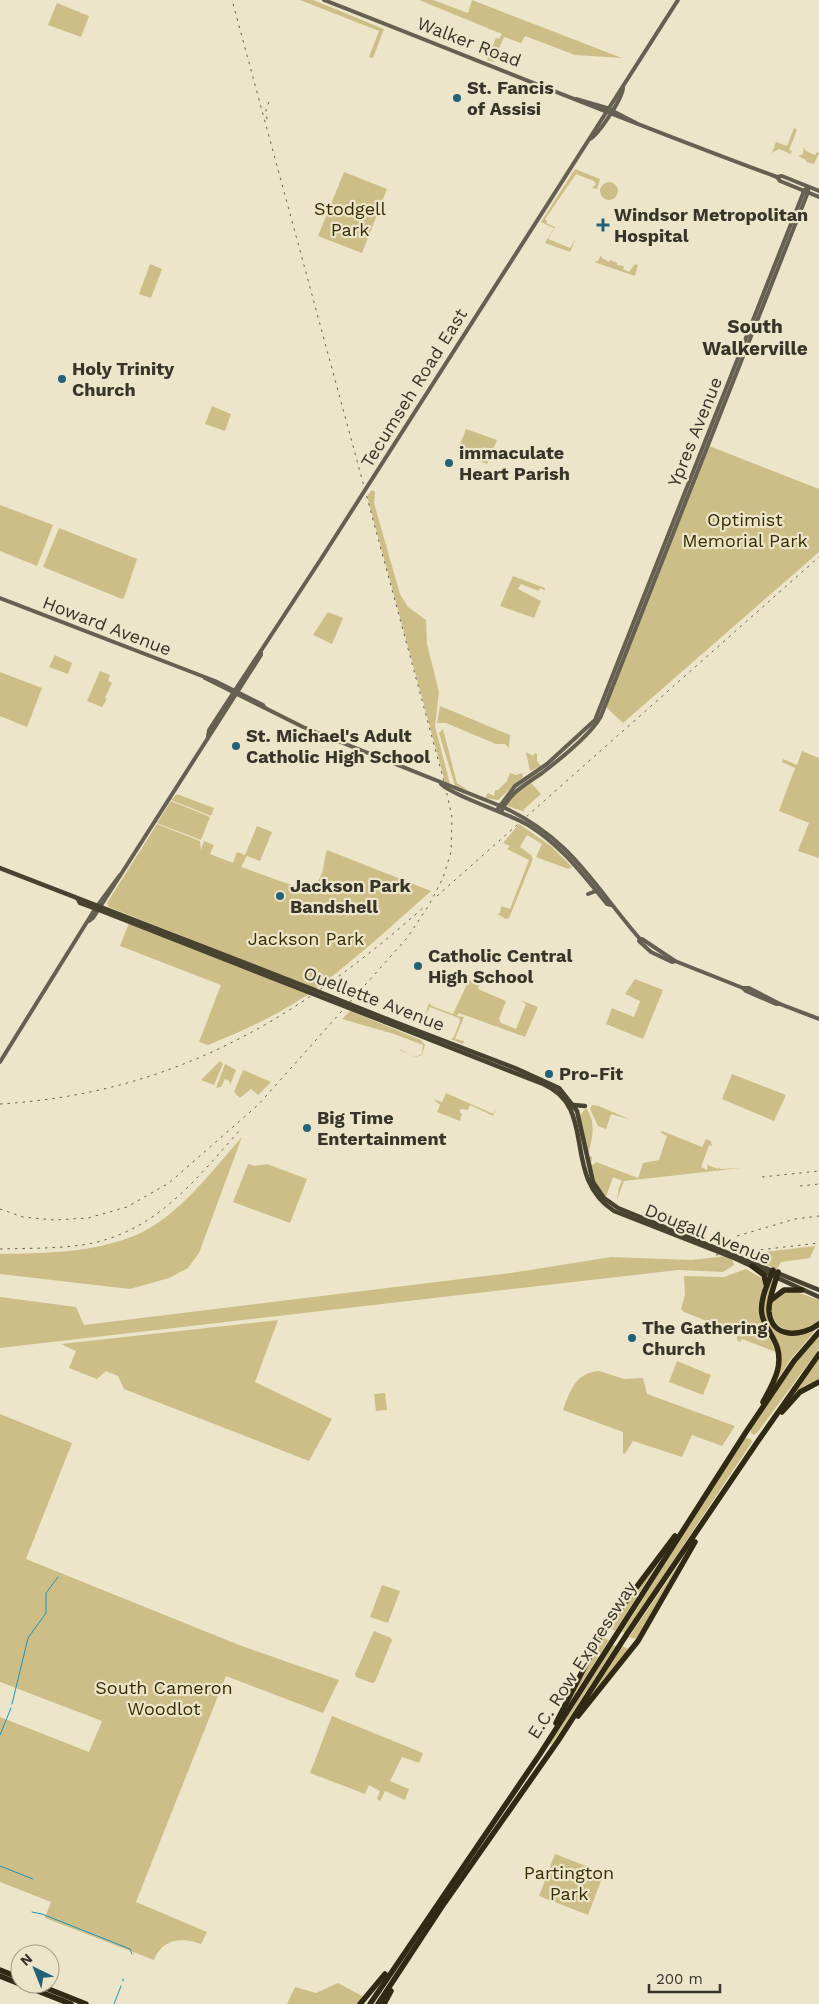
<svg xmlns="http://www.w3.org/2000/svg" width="819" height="2004" viewBox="0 0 819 2004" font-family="'Work Sans',sans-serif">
<rect width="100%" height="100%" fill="#ede5ca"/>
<!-- green -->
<g fill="#cdbe87">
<polygon points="300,0 313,0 384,29 373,58 369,57 379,31"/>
<polygon points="419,0 433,0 468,13 472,0 622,58 575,55 525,36 521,43 504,37 493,62 487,60 496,38 499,39 502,34"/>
<polygon points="57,3 89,16 81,37 48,25"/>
<polygon points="794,128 797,130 789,150 792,151 791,154 779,149 772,153 776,142 787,146"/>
<polygon points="804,147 806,151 815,155 817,152 819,153 814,164 806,162 806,160 798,156 803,154"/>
<polygon points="575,169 600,179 597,189 592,188 596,184 594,181 576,174 545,219 547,221 546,223 555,227 548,239 570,248 576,239 570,252 545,243 554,228 541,222"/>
<polygon points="344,172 387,189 362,253 318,236"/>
<circle cx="609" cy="191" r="9"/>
<polygon points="601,255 602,258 609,262 610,260 617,263 617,265 624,266 623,269 629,272 635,264 638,265 635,276 594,262 598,261"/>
<polygon points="150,264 162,269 151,298 139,294"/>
<polygon points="212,406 231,414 225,431 205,424"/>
<polygon points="466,429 497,440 487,464 457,452"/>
<polygon points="709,446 819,489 819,552 623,723 606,707"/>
<polygon points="372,490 375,492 374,503 400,594 408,607 426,620 427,644 439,692 435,726 450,784 445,782 367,496"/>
<polygon points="0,505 53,525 37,566 0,551"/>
<polygon points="59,528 137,559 124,598 122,599 43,567"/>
<polygon points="513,576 545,588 542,600 544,590 540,588 539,591 521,584 518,589 541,601 534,618 500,606"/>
<polygon points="328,612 343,618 332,644 313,635"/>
<polygon points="55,655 72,663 68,674 49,667"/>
<polygon points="100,671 110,675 108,681 112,683 105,698 107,699 102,707 87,701"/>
<polygon points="0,672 42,688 27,727 0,716"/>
<polygon points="440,706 510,735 509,748 505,744 496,744 446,723 437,723"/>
<polygon points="443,729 457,783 469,791 455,786 439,733"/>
<polygon points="802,751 819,758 819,858 798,851 809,823 779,811 795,768 782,762 783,759 797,765"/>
<polygon points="526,752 533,756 535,753 537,754 537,761 541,766 530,771"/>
<polygon points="510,773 516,775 522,773 523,777 498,800 485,798 488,793 494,796 495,790 498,790 507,781"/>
<polygon points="531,783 541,794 523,810 525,812 508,806 507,803 521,789"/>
<polygon points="177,794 214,808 211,816 171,800"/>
<polygon points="171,801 210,817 201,840 157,823"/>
<path d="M157,824L200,841L201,850L204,841L214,845L210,854L233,863L237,852L245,855L257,826L272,832L260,861L247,856L241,867L300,888L299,890L310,895L311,887C326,877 322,865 327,850L431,891C394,924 357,958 317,988C284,1012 246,1030 208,1045L199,1042L221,985L120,946L129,923L202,944L109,907L107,903Z"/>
<polygon points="519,824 551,846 572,867 568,869 536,857 542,844 527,835 520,847 531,855 533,859 509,918 506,919 497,914 500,913 501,906 510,909 529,860 507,849 510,846 503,843"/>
<polygon points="635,979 663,990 643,1039 606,1024 612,1008 634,1017 640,1001 625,994"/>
<polygon points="469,980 480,984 478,989 506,1001 499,1019 501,1023 516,1029 526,1004 520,1000 538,1007 525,1037 459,1013 457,1016 464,1017 455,1039 464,1041 463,1044 451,1039 454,1037 460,1021 459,1018 430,1007 425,1016 429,1003 432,1006 453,1014"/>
<polygon points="350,1011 421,1040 425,1045 422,1055 416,1057 401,1051 399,1049 415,1057 422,1054 423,1045 394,1034 342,1019"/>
<polygon points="220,1061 223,1064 214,1085 201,1080"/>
<polygon points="225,1064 236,1070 230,1085 229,1081 225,1079 221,1087 216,1088"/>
<polygon points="243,1070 271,1082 258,1095 251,1089 240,1098 234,1092"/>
<polygon points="732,1074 786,1095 774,1121 722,1099"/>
<polygon points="446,1093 489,1112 493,1114 496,1109 493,1116 470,1105 468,1110 460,1109 460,1113 462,1114 460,1121 437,1112 440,1105 433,1099 442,1102"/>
<polygon points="592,1105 599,1106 631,1120 611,1114 606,1129 598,1126 590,1109"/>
<path d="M586,1108C596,1121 593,1139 588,1153L580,1115Z"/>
<polygon points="662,1131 702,1147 706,1139 711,1141 712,1146 709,1145 701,1167 707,1170 708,1162 708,1165 718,1169 719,1167 720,1169 741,1168 624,1181 617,1200 619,1187 622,1181 613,1177 606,1197 594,1180 589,1156 592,1157 591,1164 593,1165 596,1162 638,1178 643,1163 659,1160 667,1136 661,1133"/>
<path d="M242,1137L199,1253L188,1268L169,1278L130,1289L0,1274V1254C46,1253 93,1253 136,1235C177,1218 213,1170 242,1137Z"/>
<polygon points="248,1164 255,1166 267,1164 307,1179 290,1223 233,1202"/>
<polygon points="815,1246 810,1258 781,1262 777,1269 740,1255"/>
<polygon points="726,1256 732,1259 734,1265 723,1272 678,1270 0,1348 0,1297 76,1307 84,1325 511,1273 611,1257 692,1260"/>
<polygon points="746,1269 765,1280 758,1306 759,1316 776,1352 742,1339 740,1342 737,1340 737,1335 742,1337 743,1331 734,1332 684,1312 681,1309 685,1295 684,1276 724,1277"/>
<polygon points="771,1279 773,1280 766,1312 783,1334 799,1336 815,1331 790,1360 774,1385 781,1358 764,1318 764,1302"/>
<path d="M794,1291L819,1300V1321L796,1333C777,1327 772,1324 771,1303L779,1294Z"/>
<polygon points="278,1320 255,1382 332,1419 309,1461 124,1389 118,1376 106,1371 97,1379 69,1368 76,1351 61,1344"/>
<polygon points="819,1335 819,1349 757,1433 754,1435 751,1433 751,1429 792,1367"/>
<polygon points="819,1357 819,1379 804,1386 792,1395"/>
<polygon points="677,1361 711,1375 703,1395 669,1382"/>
<path d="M599,1371L624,1379L643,1378L647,1394L735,1426L722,1446L692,1435L682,1457L633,1441L625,1454L623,1453V1432L563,1410C570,1391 575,1373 599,1371Z"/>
<polygon points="385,1393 387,1410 376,1411 374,1394"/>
<path d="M0,1414L72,1443L26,1559L239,1645L339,1680L323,1713L226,1676L136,1902L207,1932L201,1944C183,1937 162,1938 154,1960L45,1918L51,1902L0,1882V1717L89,1752L102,1721L0,1682Z"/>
<polygon points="745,1438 751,1439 752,1442 625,1633 622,1632"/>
<polygon points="661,1559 615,1631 608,1628"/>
<polygon points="681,1561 636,1639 629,1637"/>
<polygon points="382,1585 400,1591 388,1623 370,1617"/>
<polygon points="374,1631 391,1638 392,1640 375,1682 372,1683 356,1677 355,1674"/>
<polygon points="603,1638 609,1640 569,1703 602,1639"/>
<polygon points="613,1645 616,1646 552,1744 550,1744"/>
<polygon points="622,1646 629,1649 583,1706"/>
<polygon points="332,1716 423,1753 419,1763 402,1757 390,1781 409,1789 405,1800 385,1791 380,1801 377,1799 380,1791 369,1785 365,1794 310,1773"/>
<polygon points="555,1854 604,1873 588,1915 539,1896"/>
<polygon points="338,1983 364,1997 356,2004 287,2004 295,1987 316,1993"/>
</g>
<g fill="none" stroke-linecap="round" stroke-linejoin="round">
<!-- stream -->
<g stroke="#1a96bc" stroke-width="1">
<polyline points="12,1704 28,1638 46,1613 46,1593 58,1577"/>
<polyline points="0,1735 11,1708"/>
<polyline points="0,1866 33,1879"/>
<polyline points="32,1912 42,1914 130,1949 132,1954"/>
<polyline points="123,1981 123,1979"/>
<polyline points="114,2004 121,1986"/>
</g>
<!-- secondary -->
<g stroke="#656051" stroke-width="4">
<path d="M324,0C475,59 625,121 777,177L780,181L819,197"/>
<polyline points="576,99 607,108 636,123"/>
<path d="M590,139C599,134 622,99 623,88"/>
<polyline points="777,177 782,176 819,191"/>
<polyline points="0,598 215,681 263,705 265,708"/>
<path d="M205,678L303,727L503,807C572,839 593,885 640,939L639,941L651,952L672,962L675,961L743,988H749L780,1004"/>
<polyline points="208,736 209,730 321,559 678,0"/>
<path d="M441,784C451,795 510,814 528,825C561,845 583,875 607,904L611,905"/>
<polyline points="497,810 515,786 547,764 595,720 804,191 808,187"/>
<path d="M501,812C510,792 525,785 542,773C559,760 591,735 601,716L808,192V187"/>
<polyline points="588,894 596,891"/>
<polyline points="89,921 93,918 261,655 261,651"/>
<polyline points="640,939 642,939 675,961"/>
<polyline points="743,988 746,991 776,1004 780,1004 819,1019"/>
<polyline points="0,1062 95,909 120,875"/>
</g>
<!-- primary -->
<g stroke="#484330" stroke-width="4.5">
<polyline points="0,868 312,989"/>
<polyline points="78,899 80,903 99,910 308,992"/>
<polyline points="387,1019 515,1068 559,1088 577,1111 593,1182 604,1198 618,1208 819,1290"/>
<path d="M385,1022L543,1084C599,1108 560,1175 614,1211L734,1258L819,1297"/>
<polyline points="573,1105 585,1106"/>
</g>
<!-- highway -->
<g stroke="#302a14" stroke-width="5.5">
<polyline points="752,1266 764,1275 766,1284"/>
<path d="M778,1272C775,1284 768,1299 769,1312C772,1339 802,1337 819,1324"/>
<polyline points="771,1300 784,1290 802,1290"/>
<path d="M763,1402C774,1382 786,1362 774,1340C770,1332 764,1324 762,1315C759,1301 768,1283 773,1270"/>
<polyline points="782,1412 800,1392 819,1382"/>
<polyline points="578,1716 638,1641 695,1542"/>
<polyline points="556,1723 602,1633 675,1536"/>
<polyline points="0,1970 20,1978"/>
<polyline points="0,1976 20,1984"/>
<polyline points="20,1984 71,2004"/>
<polyline points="36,1984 86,2004"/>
<polyline points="360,2004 385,1974"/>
<polyline points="370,2004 540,1754 746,1432 794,1361 819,1332"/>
<polyline points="378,2004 441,1908 558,1741 627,1634 758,1441 819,1354"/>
<polyline points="384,2004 391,1991"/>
</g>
<!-- rail -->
<g stroke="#656051" stroke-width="1" stroke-dasharray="2.5 5" stroke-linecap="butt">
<polyline points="267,119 266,110 270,99"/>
<polyline points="437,896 819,557"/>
<path d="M0,1104C174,1093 296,1020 424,907"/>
<polyline points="762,1177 819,1171"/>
<polyline points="800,1186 819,1184"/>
<polyline points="0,1209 23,1217 54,1220 88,1218 127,1207 169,1183 258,1105 407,938 429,905 443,878 451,852 452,817 445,785 232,0"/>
<polyline points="737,1236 795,1219 819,1216"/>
<path d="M0,1249C29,1248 59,1249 88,1244C157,1231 196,1179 240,1130"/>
<polyline points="716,1255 819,1243"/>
</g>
<!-- primary-bridge -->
<g stroke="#484330" stroke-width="4.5">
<polyline points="312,989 387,1019"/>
<polyline points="308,992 385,1022"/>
</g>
</g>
<!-- markers -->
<g fill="#226177" stroke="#ede5ca" stroke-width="2">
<circle cx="457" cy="98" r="5"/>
<path d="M600.5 217.5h5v5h5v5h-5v5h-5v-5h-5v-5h5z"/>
<circle cx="62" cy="379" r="5"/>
<circle cx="449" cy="463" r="5"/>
<circle cx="236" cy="746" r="5"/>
<circle cx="280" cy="896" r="5"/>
<circle cx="418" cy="966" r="5"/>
<circle cx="549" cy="1074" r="5"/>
<circle cx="307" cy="1128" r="5"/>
<circle cx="632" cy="1338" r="5"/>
</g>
<g text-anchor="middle" stroke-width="4.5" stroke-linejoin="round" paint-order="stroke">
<!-- street labels -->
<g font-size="18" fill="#373429" stroke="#ede5ca">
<text transform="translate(469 42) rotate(21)" y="6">Walker Road</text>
<text transform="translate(414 388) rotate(-58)" y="6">Tecumseh Road East</text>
<text transform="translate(695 432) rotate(-68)" y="6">Ypres Avenue</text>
<text transform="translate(107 626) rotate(21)" y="6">Howard Avenue</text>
<text transform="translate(374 999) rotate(21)" y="6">Ouellette Avenue</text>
<text transform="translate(708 1234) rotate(22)" y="6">Dougall Avenue</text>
<text transform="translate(582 1660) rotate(-57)" y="6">E.C. Row Expressway</text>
</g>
<!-- poi labels -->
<g font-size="18" font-weight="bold" fill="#373429" stroke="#ede5ca" text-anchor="start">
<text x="467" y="94">St. Fancis<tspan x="467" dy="21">of Assisi</tspan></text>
<text x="614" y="221">Windsor Metropolitan<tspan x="614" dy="21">Hospital</tspan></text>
<text x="72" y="375">Holy Trinity<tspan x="72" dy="21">Church</tspan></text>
<text x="459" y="459">immaculate<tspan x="459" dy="21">Heart Parish</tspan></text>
<text x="246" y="742">St. Michael's Adult<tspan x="246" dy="21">Catholic High School</tspan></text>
<text x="290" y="892">Jackson Park<tspan x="290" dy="21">Bandshell</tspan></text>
<text x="428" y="962">Catholic Central<tspan x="428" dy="21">High School</tspan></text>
<text x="559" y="1080">Pro-Fit</text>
<text x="317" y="1124">Big Time<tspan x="317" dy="21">Entertainment</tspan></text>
<text x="642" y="1334">The Gathering<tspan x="642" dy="21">Church</tspan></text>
</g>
<!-- park labels -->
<g font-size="18" fill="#362c03" stroke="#ede5ca">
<text x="350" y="215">Stodgell<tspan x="350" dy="21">Park</tspan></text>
<text x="745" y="526">Optimist<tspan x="745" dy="21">Memorial Park</tspan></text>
<text x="306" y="945">Jackson Park</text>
<text x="164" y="1694">South Cameron<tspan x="164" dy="21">Woodlot</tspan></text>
<text x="569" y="1879">Partington<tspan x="569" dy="21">Park</tspan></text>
</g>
<!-- neighbourhood labels -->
<g font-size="19" font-weight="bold" fill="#373429" stroke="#ede5ca">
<text x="755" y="333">South<tspan x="755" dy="22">Walkerville</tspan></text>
</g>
</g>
<!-- north arrow -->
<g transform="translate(35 1969) rotate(317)"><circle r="24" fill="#ede5ca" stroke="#a49e8a"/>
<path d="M0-4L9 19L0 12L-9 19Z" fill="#226177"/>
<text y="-8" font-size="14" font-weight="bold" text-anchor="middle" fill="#373429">N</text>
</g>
<!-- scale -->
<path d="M649 1984v8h71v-8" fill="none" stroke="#373429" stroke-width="2.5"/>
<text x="656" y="1984" font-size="15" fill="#373429" stroke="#ede5ca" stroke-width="4" paint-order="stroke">200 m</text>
</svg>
